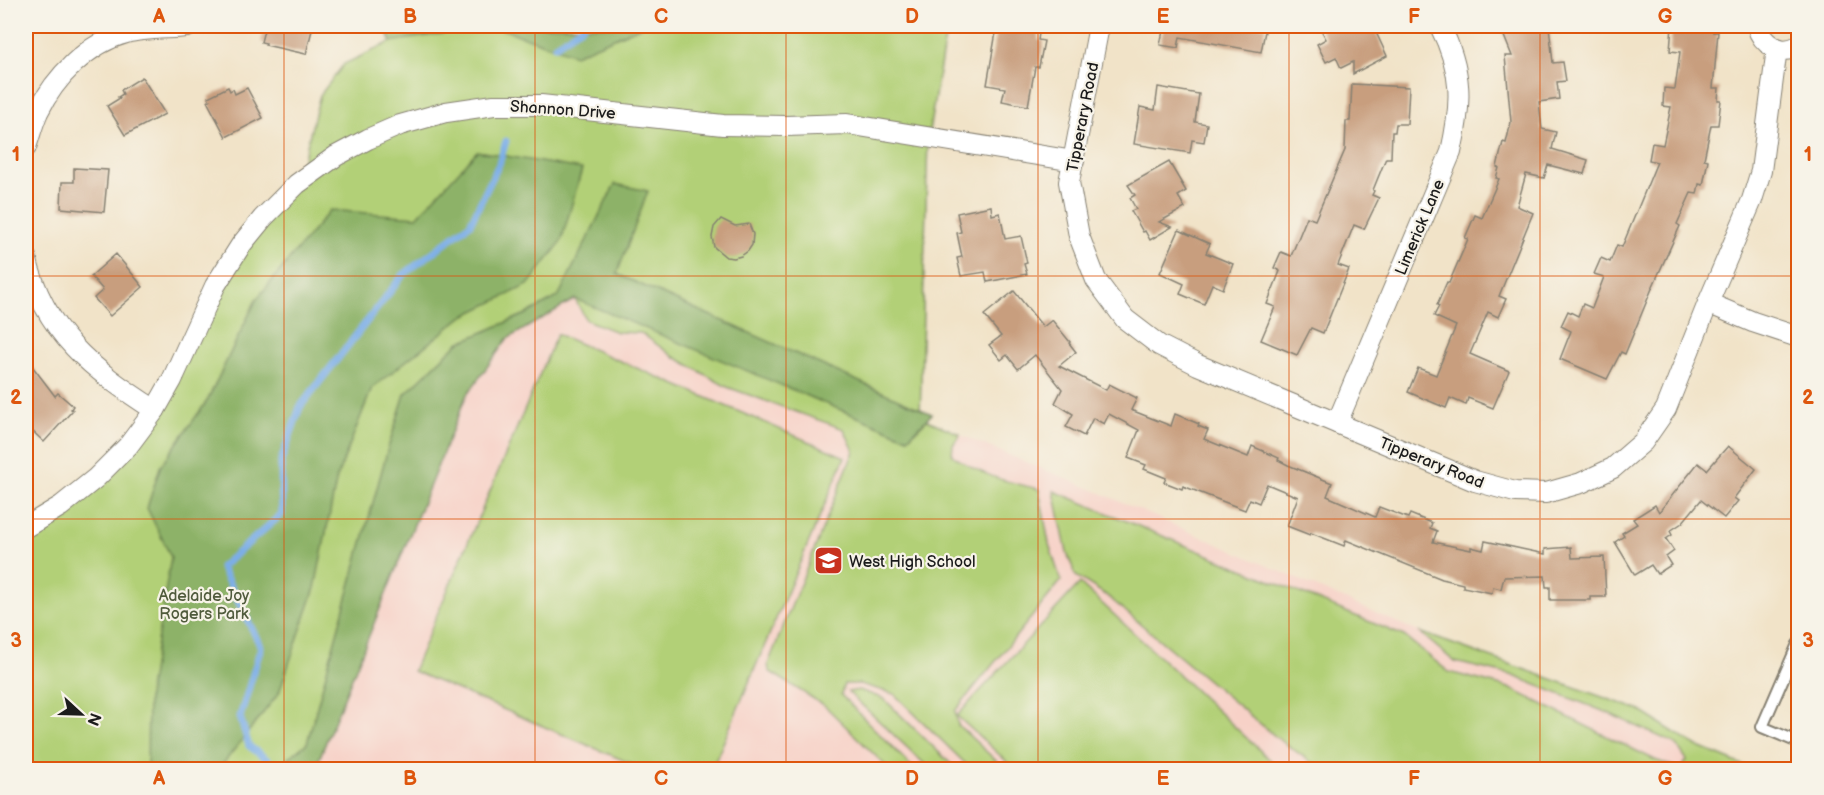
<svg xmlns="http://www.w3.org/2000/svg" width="1824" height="795" viewBox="0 0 1824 795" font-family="'Balsamiq Sans',sans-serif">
<rect width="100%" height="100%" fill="#f7f3e8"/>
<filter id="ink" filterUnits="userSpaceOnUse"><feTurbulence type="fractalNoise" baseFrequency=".0167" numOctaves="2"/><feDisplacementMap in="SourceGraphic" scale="12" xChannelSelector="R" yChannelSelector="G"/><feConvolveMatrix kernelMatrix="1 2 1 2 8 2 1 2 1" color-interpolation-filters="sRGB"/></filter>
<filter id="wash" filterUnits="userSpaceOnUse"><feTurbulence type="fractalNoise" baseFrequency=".008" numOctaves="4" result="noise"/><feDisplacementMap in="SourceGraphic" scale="24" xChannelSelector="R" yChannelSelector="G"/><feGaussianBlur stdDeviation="1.35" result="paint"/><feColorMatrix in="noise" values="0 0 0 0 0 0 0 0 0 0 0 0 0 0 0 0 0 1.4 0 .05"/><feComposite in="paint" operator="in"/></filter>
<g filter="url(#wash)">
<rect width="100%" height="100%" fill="#f1e3c8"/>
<!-- built -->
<polygon fill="#f7d1c7" points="598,285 1096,491 1419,632 1639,710 1694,745 1752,769 315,770 466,396 507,339"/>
<!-- green -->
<g fill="#b2d077" stroke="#67764a" stroke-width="1.5">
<path d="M385,26H947L928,137L920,417L908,438L927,420L960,434L953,445L952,455C983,476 1003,481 1039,489L1049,544L1061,581L955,711L958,725L1005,769H971L894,694L860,684H844L841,695L914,769H889L825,706L769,671L768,664L854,451L844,429L727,387L673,356L641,333L617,332L586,320L575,299L507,339L466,396L315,769H26V527L128,446L215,286L297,184L320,95L344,64L391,42Z"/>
<polygon points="557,334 845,457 712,769 644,769 413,671"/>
<polygon points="1054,491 1404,636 1449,672 1509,688 1655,760 1680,769 1335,770 1311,762 1276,737 1106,595 1076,576 1067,553"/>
<polygon points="1080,583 1280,769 1015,769 957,716"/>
<polygon points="1419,632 1639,710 1694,745 1752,769 1681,769 1687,760 1676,744 1608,713 1511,675 1455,662"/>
<polygon points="859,690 884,699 956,769 930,769 848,692"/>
</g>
<!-- forest -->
<g fill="#8db268" stroke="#546742" stroke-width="1.5">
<polygon points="385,26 642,26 575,55 499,28 452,32 391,42"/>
<polygon points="477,151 582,169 561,242 528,285 462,317 372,388 337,477 315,588 279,693 219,769 147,769 148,696 171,557 147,508 160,467 207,401 256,300 330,210 417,217"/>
<polygon points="615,184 648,191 617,274 932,414 908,438 575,299 507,339 466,396 315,769 275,769 307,743 388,448 405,394 458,343 526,314 558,297"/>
</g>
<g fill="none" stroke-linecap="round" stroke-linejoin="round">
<!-- stream -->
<g stroke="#7baee7" stroke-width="7">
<polyline points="555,46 583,26"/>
<polyline points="272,770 269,761 249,746 240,717 261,647 221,567 282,514 281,461 300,407 403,275 470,224 499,164 506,141"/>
</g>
</g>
<g id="blocks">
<!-- building -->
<g fill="#c89e7e">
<polygon points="265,26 313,26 306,54 265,45 266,43 261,42"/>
<polygon points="997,26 1040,26 1038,40 1044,41 1039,67 1035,67 1028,106 1002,101 1005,88 987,85"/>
<polygon points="1164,26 1266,26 1261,52 1180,37 1178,48 1160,45"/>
<polygon points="1319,26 1373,26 1387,56 1353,74 1353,62 1341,68 1336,57 1326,62 1317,44 1326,39"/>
<polygon points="1500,26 1549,26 1553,63 1563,62 1566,81 1557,82 1559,99 1539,102 1542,129 1556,132 1552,149 1588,160 1584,174 1548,165 1544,178 1526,174 1517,206 1533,213 1499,296 1506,299 1498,317 1488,312 1470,354 1509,371 1493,408 1468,398 1466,405 1450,398 1446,408 1408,392 1418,368 1436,375 1456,326 1434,316 1439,306 1437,305 1447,282 1449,283 1468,239 1465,238 1475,215 1482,218 1499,179 1496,178 1499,168 1497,167 1503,142 1506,143 1511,122 1505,56 1512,56"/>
<polygon points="1672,26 1714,26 1713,32 1718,32 1713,88 1719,88 1718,100 1721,100 1718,125 1711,125 1704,159 1708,160 1703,185 1699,184 1697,194 1691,193 1677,224 1680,226 1653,286 1625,354 1621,352 1607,379 1560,359 1571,331 1561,326 1568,311 1578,316 1583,304 1592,308 1604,277 1594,274 1601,258 1610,262 1617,245 1622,247 1657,162 1649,160 1652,143 1663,145 1671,107 1663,106 1664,88 1675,89 1680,52 1670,51"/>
<polygon points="142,77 165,114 125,135 107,106 120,98 118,97 123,94 121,90"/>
<polygon points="1352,84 1409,87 1407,124 1396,124 1395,132 1392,132 1391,158 1386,158 1373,190 1374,191 1372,195 1379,198 1364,229 1354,225 1338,265 1349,269 1323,333 1311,328 1297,355 1261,340 1275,307 1267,304 1280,271 1274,268 1281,252 1291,256 1307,217 1315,220 1345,150 1346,121 1350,121"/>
<polygon points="228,87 230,91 233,89 235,94 247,88 263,118 226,137 207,101 210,100 208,97"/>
<polygon points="1158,87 1199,94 1195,122 1207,124 1204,142 1192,140 1190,153 1134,144 1140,107 1155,110"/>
<polygon points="1169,162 1186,191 1178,196 1185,208 1159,222 1172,227 1150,240 1145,231 1143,232 1131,211 1136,209 1130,198 1135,195 1128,185"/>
<polygon points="74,168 108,170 104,212 61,208 62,182 74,182"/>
<polygon points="991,206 992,215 1000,213 1005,239 1021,236 1027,263 1024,264 1027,274 987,282 985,272 961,276 957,258 962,257 957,233 961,232 957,213"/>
<polygon points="721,219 735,226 749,224 753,234 752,245 748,251 741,256 734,258 726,257 714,247 712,237 714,227"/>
<polygon points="1179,230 1210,244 1206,253 1233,264 1223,289 1212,284 1204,304 1180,294 1184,284 1160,273"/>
<polygon points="116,254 143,287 110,316 94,298 103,290 91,276"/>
<polygon points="1014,291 1043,327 1052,320 1070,342 1069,343 1076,352 1059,366 1106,390 1109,384 1137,398 1131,410 1171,426 1175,414 1199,424 1198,426 1208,430 1204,439 1248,457 1252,446 1279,458 1278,460 1288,465 1332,483 1327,496 1375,517 1379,507 1408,518 1410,514 1432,523 1430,528 1437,531 1433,542 1471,550 1471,547 1483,550 1485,541 1545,554 1545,549 1571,547 1572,558 1604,557 1606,597 1590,597 1590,600 1550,600 1550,587 1546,587 1545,576 1504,577 1501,589 1493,587 1492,593 1463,587 1463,584 1442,579 1346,540 1344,546 1311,533 1310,535 1287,526 1298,497 1267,484 1259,503 1250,499 1245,510 1183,486 1182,489 1164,482 1166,478 1144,469 1146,465 1128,458 1139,430 1109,414 1104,424 1093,418 1084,436 1066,427 1073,414 1055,403 1062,389 1035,355 1018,369 1007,355 1001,360 989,345 1001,336 984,315"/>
<polygon points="26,358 55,396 58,393 73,406 71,409 73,410 44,442 26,425"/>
<polygon points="1728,446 1756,469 1734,498 1738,501 1724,518 1701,500 1682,523 1670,531 1672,535 1666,539 1674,551 1666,557 1671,565 1657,574 1651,565 1635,575 1615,542 1624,536 1622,533 1637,524 1633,519 1655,505 1659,512 1698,463 1707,470"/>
</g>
</g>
</g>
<g filter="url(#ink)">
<use href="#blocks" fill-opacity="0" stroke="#868072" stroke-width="1.5"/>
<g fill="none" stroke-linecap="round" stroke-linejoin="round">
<defs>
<polyline id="service" points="1798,644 1762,727 1798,742"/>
<g id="minor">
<polyline points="1099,26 1069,182 1079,236 1096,280 1125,319 1159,345 1198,365 1475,481 1515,492 1546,493 1581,483 1613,468 1643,442 1666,409 1708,303 1752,200 1761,171 1777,48"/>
<path d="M1757,26C1762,44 1780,56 1798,46"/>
<path d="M26,147C30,135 33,123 38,112C55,77 88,43 126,33C145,28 167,29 187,27"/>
<path d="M26,257C44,333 93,370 155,410"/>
<polyline points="1708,303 1753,322 1798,337"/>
<path d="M1337,423L1451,152C1462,103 1463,72 1440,26"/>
<polyline points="26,527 61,506 96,478 128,446 155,410 172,380 215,286 241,245 263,218 297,184 336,156 368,139 400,125 446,112 494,105 541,105 723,125 786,126 847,124 1074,161"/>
</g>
</defs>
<!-- service casing -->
<use href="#service" stroke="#868072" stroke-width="14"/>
<!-- minor casing -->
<use href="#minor" stroke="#868072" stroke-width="22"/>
<!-- service -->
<use href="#service" stroke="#fff" stroke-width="10"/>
<!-- minor -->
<use href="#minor" stroke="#fff" stroke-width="20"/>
</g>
</g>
<!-- grid -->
<path fill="none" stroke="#de560d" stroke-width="1.5" stroke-opacity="0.55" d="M284,26V770M535,26V770M786,26V770M1038,26V770M1289,26V770M1540,26V770M26,276H1798M26,519H1798"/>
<!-- icons -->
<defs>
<symbol id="school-square" viewBox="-11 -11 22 22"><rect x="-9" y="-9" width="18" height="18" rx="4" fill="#c8321e" stroke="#f7f3e8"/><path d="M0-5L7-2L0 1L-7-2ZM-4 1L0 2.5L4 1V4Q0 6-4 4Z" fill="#fff"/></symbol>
</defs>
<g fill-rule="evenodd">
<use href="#school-square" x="812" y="544" width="33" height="33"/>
</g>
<g text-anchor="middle" stroke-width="4.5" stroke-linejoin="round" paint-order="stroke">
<!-- street labels -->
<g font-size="16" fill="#1c1c1c" stroke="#f7f3e8">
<text transform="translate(563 109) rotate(4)" y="6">Shannon Drive</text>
<text transform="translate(1082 117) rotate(-79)" y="6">Tipperary Road</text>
<text transform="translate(1419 227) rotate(-67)" y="6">Limerick Lane</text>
<text transform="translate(1432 462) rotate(22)" y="6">Tipperary Road</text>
</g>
<!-- poi labels -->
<g font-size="16" fill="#1c1c1c" stroke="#f7f3e8" text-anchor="start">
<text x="849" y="567">West High School</text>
</g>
<!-- park labels -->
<g font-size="16" fill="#505b3c" stroke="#f7f3e8">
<text x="204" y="601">Adelaide Joy<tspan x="204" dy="18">Rogers Park</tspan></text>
</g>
</g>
<!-- margin -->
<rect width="1824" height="795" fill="none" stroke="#f7f3e8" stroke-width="66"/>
<!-- north arrow -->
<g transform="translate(81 714) rotate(112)" stroke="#f7f3e8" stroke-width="4.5" paint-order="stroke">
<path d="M0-4.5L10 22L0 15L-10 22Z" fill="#1c1c1c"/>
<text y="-9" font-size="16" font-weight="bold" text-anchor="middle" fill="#1c1c1c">N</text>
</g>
<rect x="33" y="33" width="1758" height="729" fill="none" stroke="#de560d" stroke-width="2"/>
<g font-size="20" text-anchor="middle" font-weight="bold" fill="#de560d">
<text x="159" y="23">A</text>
<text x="410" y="23">B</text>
<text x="661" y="23">C</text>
<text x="912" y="23">D</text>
<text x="1163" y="23">E</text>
<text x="1414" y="23">F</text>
<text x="1665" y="23">G</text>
<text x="16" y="161">1</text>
<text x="1808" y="161">1</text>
<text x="16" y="404">2</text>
<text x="1808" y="404">2</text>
<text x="16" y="647">3</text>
<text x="1808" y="647">3</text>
<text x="159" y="785">A</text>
<text x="410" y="785">B</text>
<text x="661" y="785">C</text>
<text x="912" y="785">D</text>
<text x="1163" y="785">E</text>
<text x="1414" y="785">F</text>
<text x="1665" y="785">G</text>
</g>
</svg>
